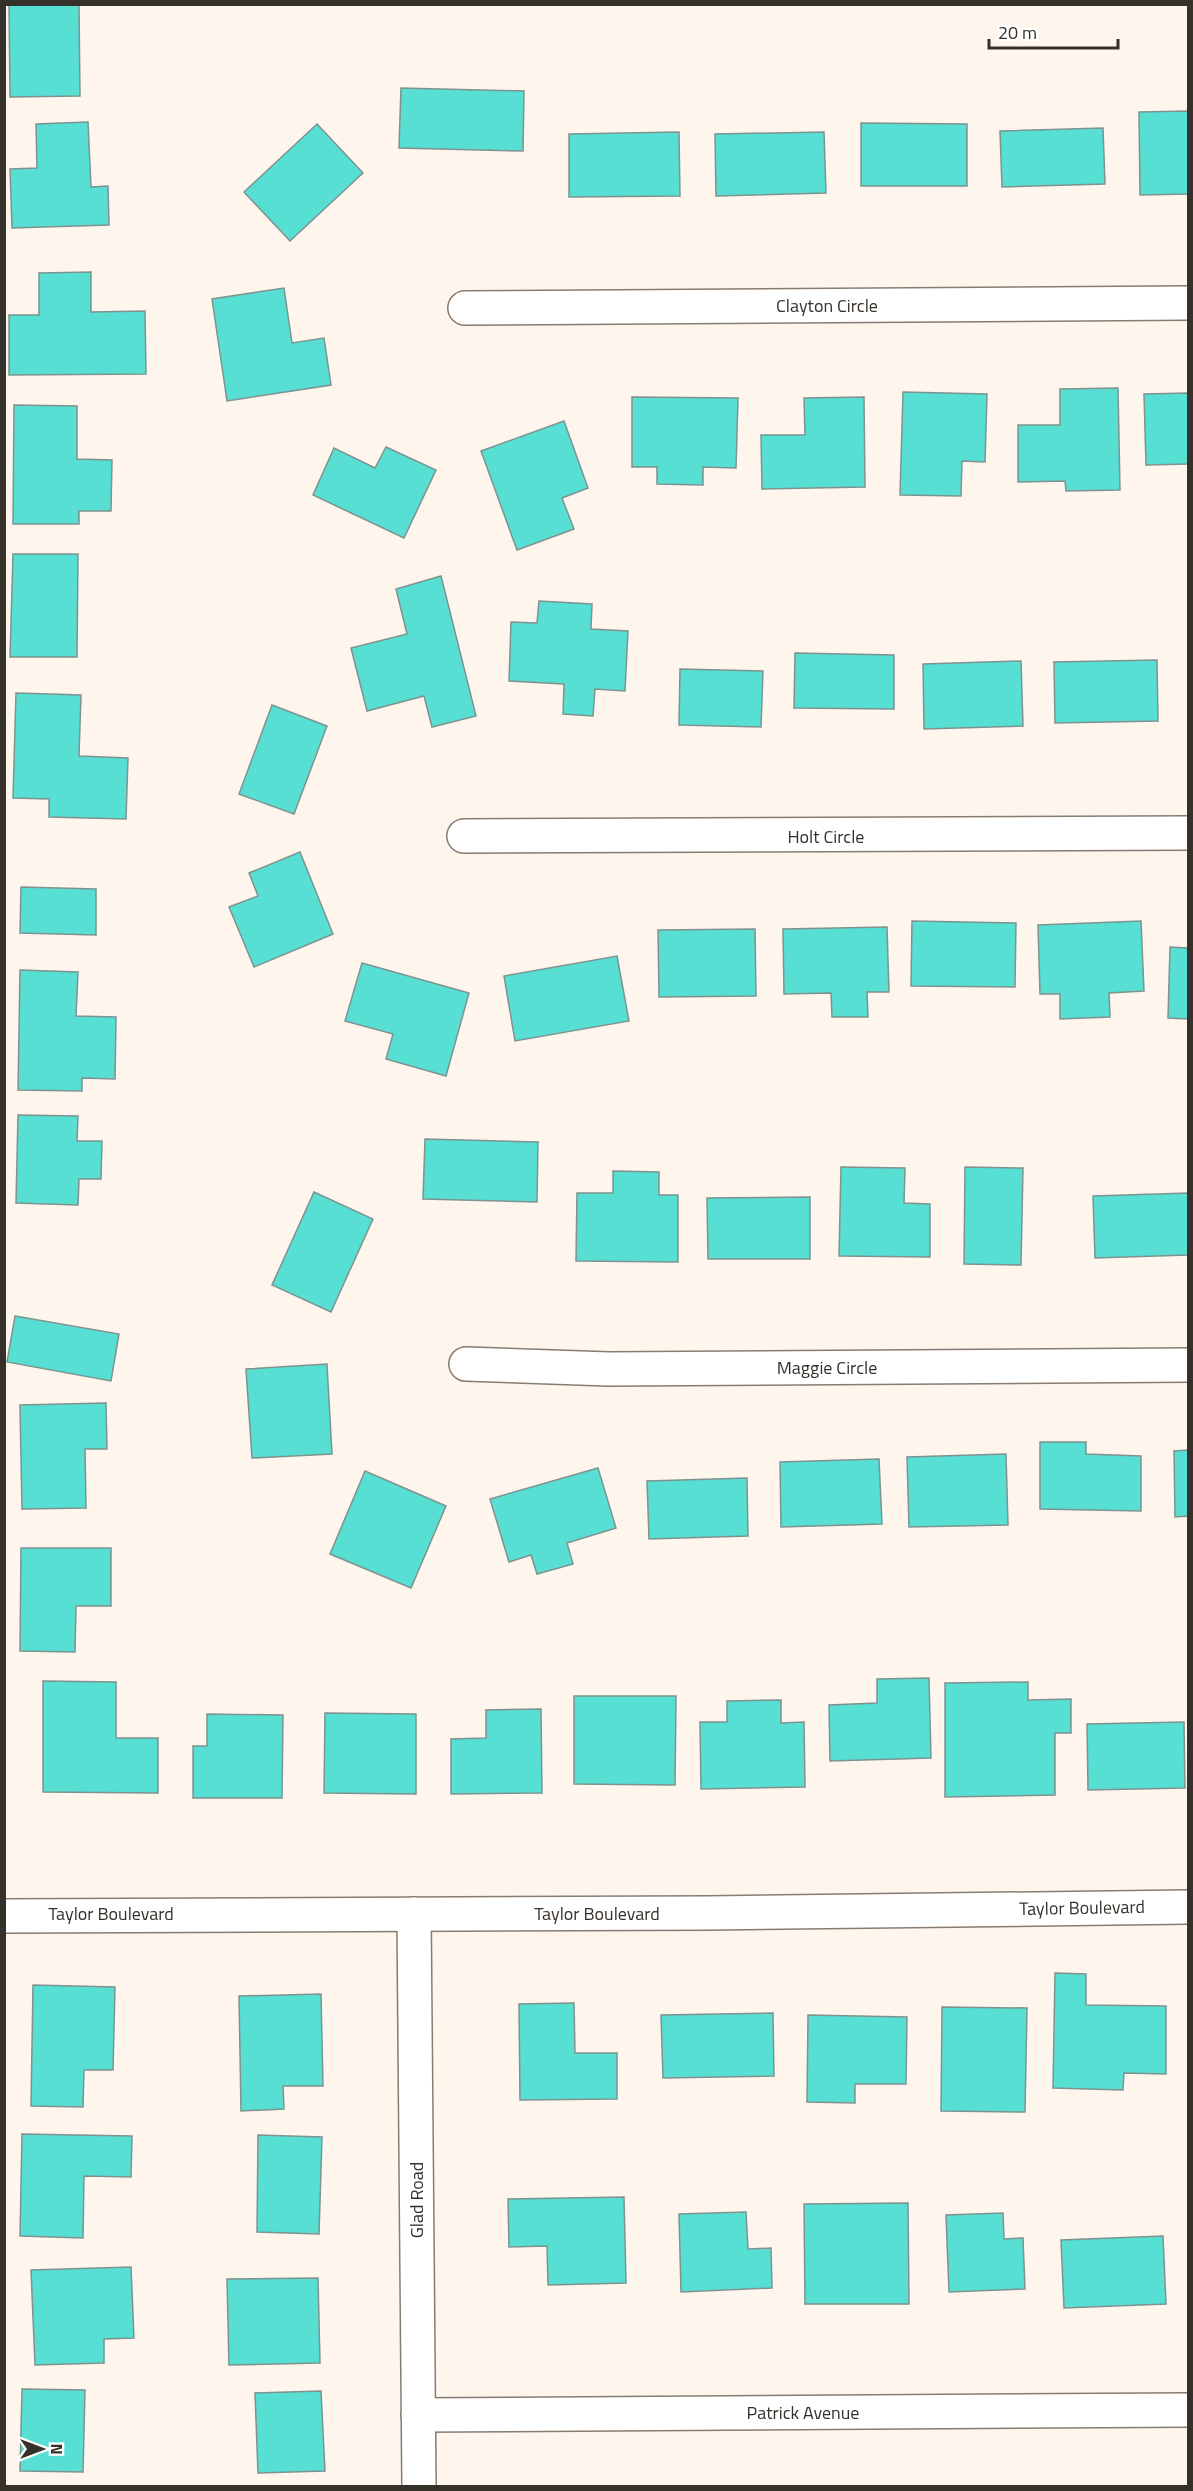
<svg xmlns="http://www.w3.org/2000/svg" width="1193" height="2491" viewBox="0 0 1193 2491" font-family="'Titillium Web',sans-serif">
<rect width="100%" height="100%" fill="#fef5ed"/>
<!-- building -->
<g fill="#57dfd3" stroke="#7e9390" stroke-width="1.5">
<polygon points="9,4 79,4 80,96 10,97"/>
<polygon points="401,88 524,91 523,151 399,148"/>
<polygon points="1188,111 1188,194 1140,195 1139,112"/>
<polygon points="88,122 91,187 108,186 109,225 12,228 10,169 37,168 36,124"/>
<polygon points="861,123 967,124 967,186 861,186"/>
<polygon points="317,124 363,173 290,241 244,192"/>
<polygon points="1103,128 1105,184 1002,187 1000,131"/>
<polygon points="679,132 680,196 569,197 569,134"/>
<polygon points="824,132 826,193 716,196 715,134"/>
<polygon points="91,272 91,312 145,311 146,374 9,375 9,315 39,315 39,273"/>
<polygon points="284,288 292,343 324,338 331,385 227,401 212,299"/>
<polygon points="1118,388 1120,490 1066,491 1065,481 1018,482 1018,425 1060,425 1060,389"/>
<polygon points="903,392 987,394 985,462 962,461 961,496 900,495"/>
<polygon points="1188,393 1188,464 1146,465 1144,394"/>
<polygon points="632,397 738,398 736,468 703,467 703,485 657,484 657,467 632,467"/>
<polygon points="864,397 865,487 762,489 761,435 805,435 804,398"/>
<polygon points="14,405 77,406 77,459 112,460 111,511 79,511 79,524 13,524"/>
<polygon points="564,421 588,488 562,498 574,529 517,550 481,451"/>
<polygon points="386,447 436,470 404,538 313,495 334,448 375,468"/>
<polygon points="13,554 78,554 77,657 10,657"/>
<polygon points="441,576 476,716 432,727 424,696 367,711 351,648 407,634 396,589"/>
<polygon points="539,601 592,604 591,629 628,631 625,691 595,689 593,716 563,714 564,684 509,681 511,622 537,623"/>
<polygon points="795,653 894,655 894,709 794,708"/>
<polygon points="1157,660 1158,721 1055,723 1054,662"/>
<polygon points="1021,661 1023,726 924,729 923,664"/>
<polygon points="680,669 763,671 761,727 679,725"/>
<polygon points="16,693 81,695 79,756 128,758 126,819 49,817 49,799 13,798"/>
<polygon points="272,705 327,726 294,814 239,794"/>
<polygon points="300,852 333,934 254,967 229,907 258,896 249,873"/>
<polygon points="21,887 96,889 96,935 20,933"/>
<polygon points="912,921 1016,923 1015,987 911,986"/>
<polygon points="1141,921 1144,991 1109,993 1110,1017 1060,1019 1060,994 1040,994 1038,925"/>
<polygon points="887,927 889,992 867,992 868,1017 832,1017 831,993 784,994 783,929"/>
<polygon points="755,929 756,996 659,997 658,930"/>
<polygon points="1170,947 1188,948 1188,1019 1168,1018"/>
<polygon points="617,956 629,1021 515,1041 504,976"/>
<polygon points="362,963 469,993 446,1076 386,1059 393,1034 345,1021"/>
<polygon points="20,970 78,972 76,1016 116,1017 115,1079 82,1078 82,1091 18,1090"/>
<polygon points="18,1115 78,1116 77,1141 102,1141 101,1179 79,1179 78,1205 16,1203"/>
<polygon points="425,1139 538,1142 537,1202 423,1199"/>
<polygon points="841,1167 905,1168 904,1203 930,1204 930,1257 839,1256"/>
<polygon points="965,1167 1023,1168 1021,1265 964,1264"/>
<polygon points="613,1171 659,1172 659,1195 678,1195 678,1262 576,1261 577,1193 613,1193"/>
<polygon points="314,1192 373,1219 331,1312 272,1285"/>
<polygon points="1188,1193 1188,1255 1095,1258 1093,1196"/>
<polygon points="810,1197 810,1259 708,1259 707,1198"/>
<polygon points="15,1316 119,1334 111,1381 7,1362"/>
<polygon points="327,1364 332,1454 252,1458 246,1369"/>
<polygon points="106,1403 107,1449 85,1449 86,1508 22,1509 20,1405"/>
<polygon points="1040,1442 1086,1442 1086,1454 1141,1456 1141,1511 1040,1509"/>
<polygon points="1188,1450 1188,1516 1175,1517 1174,1451"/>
<polygon points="1006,1454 1008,1525 909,1527 907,1457"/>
<polygon points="879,1459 882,1524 781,1527 780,1462"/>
<polygon points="598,1468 616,1528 567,1543 573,1564 537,1574 531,1555 509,1562 490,1499"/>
<polygon points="365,1471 446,1506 411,1588 330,1554"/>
<polygon points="747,1478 748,1536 649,1539 647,1481"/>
<polygon points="21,1548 111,1548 111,1606 76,1606 75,1652 20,1651"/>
<polygon points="929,1678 931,1758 830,1761 829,1705 877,1703 877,1679"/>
<polygon points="43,1681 116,1682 116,1738 158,1738 158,1793 43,1792"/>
<polygon points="1028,1682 1028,1700 1071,1699 1071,1733 1055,1733 1055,1795 945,1797 945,1683"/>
<polygon points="574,1696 676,1696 675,1785 574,1784"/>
<polygon points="781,1700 781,1723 804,1722 805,1787 701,1789 700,1722 727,1722 727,1701"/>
<polygon points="541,1709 542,1793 451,1794 451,1739 486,1738 486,1710"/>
<polygon points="325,1713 416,1714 416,1794 324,1793"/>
<polygon points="207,1714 283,1715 282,1798 193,1798 193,1746 207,1746"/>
<polygon points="1184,1722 1185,1788 1088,1790 1087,1724"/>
<polygon points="1055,1973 1086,1974 1086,2005 1166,2006 1166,2074 1124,2073 1123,2090 1053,2088"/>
<polygon points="33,1985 115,1987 113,2070 84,2070 83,2107 31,2106"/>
<polygon points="321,1994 323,2086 283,2086 284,2109 241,2111 239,1996"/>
<polygon points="574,2003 575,2053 617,2053 617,2099 520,2100 519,2004"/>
<polygon points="942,2007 1027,2008 1025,2112 941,2111"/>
<polygon points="773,2013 774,2076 663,2078 661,2015"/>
<polygon points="808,2015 907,2017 906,2084 855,2084 855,2103 807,2102"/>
<polygon points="22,2134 132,2136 131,2177 84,2176 83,2238 20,2236"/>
<polygon points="258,2135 322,2137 319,2234 257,2232"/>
<polygon points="624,2197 626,2283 548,2285 547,2246 509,2247 508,2199"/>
<polygon points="908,2203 909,2304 805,2304 804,2204"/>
<polygon points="746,2212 748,2249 771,2248 772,2288 681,2292 679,2214"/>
<polygon points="1003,2213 1004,2239 1023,2238 1025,2289 949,2292 946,2215"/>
<polygon points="1163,2236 1166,2304 1064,2308 1061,2240"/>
<polygon points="131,2267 134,2338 104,2339 104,2363 35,2365 31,2270"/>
<polygon points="318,2278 320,2363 229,2365 227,2279"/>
<polygon points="22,2389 85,2390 83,2472 20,2471"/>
<polygon points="321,2391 325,2471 258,2473 255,2393"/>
</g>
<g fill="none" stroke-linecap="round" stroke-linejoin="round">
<defs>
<g id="minor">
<polyline points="465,308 1188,303"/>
<polyline points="464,836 1188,833"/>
<polyline points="466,1364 609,1369 1188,1365"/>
<polyline points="414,1914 419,2486"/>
<polyline points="4,1916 708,1913 1188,1907"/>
<polyline points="418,2415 1188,2410"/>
</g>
</defs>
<!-- minor casing -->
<use href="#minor" stroke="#887c70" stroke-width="36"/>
<!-- minor -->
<use href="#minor" stroke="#fff" stroke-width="33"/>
</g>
<g text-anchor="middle" stroke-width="5" stroke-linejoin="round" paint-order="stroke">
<!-- street labels -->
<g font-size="18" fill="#36302b" stroke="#fff">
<text x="827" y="312">Clayton Circle</text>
<text x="826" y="843">Holt Circle</text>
<text x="827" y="1374">Maggie Circle</text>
<text transform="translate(1082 1908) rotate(-1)" y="6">Taylor Boulevard</text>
<text x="111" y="1920">Taylor Boulevard</text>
<text x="597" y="1920">Taylor Boulevard</text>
<text transform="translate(417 2200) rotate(-90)" y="6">Glad Road</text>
<text x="803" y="2419">Patrick Avenue</text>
</g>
</g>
<!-- border -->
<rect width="1193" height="2491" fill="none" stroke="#36302b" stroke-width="12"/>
<!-- north arrow -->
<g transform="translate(42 2449) rotate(90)" stroke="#ffffff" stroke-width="4.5" paint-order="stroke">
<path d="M0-4.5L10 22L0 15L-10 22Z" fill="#36302b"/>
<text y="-9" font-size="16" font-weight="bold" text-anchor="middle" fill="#36302b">N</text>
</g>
<!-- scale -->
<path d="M989 39v9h129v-9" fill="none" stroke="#36302b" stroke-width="3"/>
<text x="998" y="39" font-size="18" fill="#36302b" stroke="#ffffff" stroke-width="4.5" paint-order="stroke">20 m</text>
</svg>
